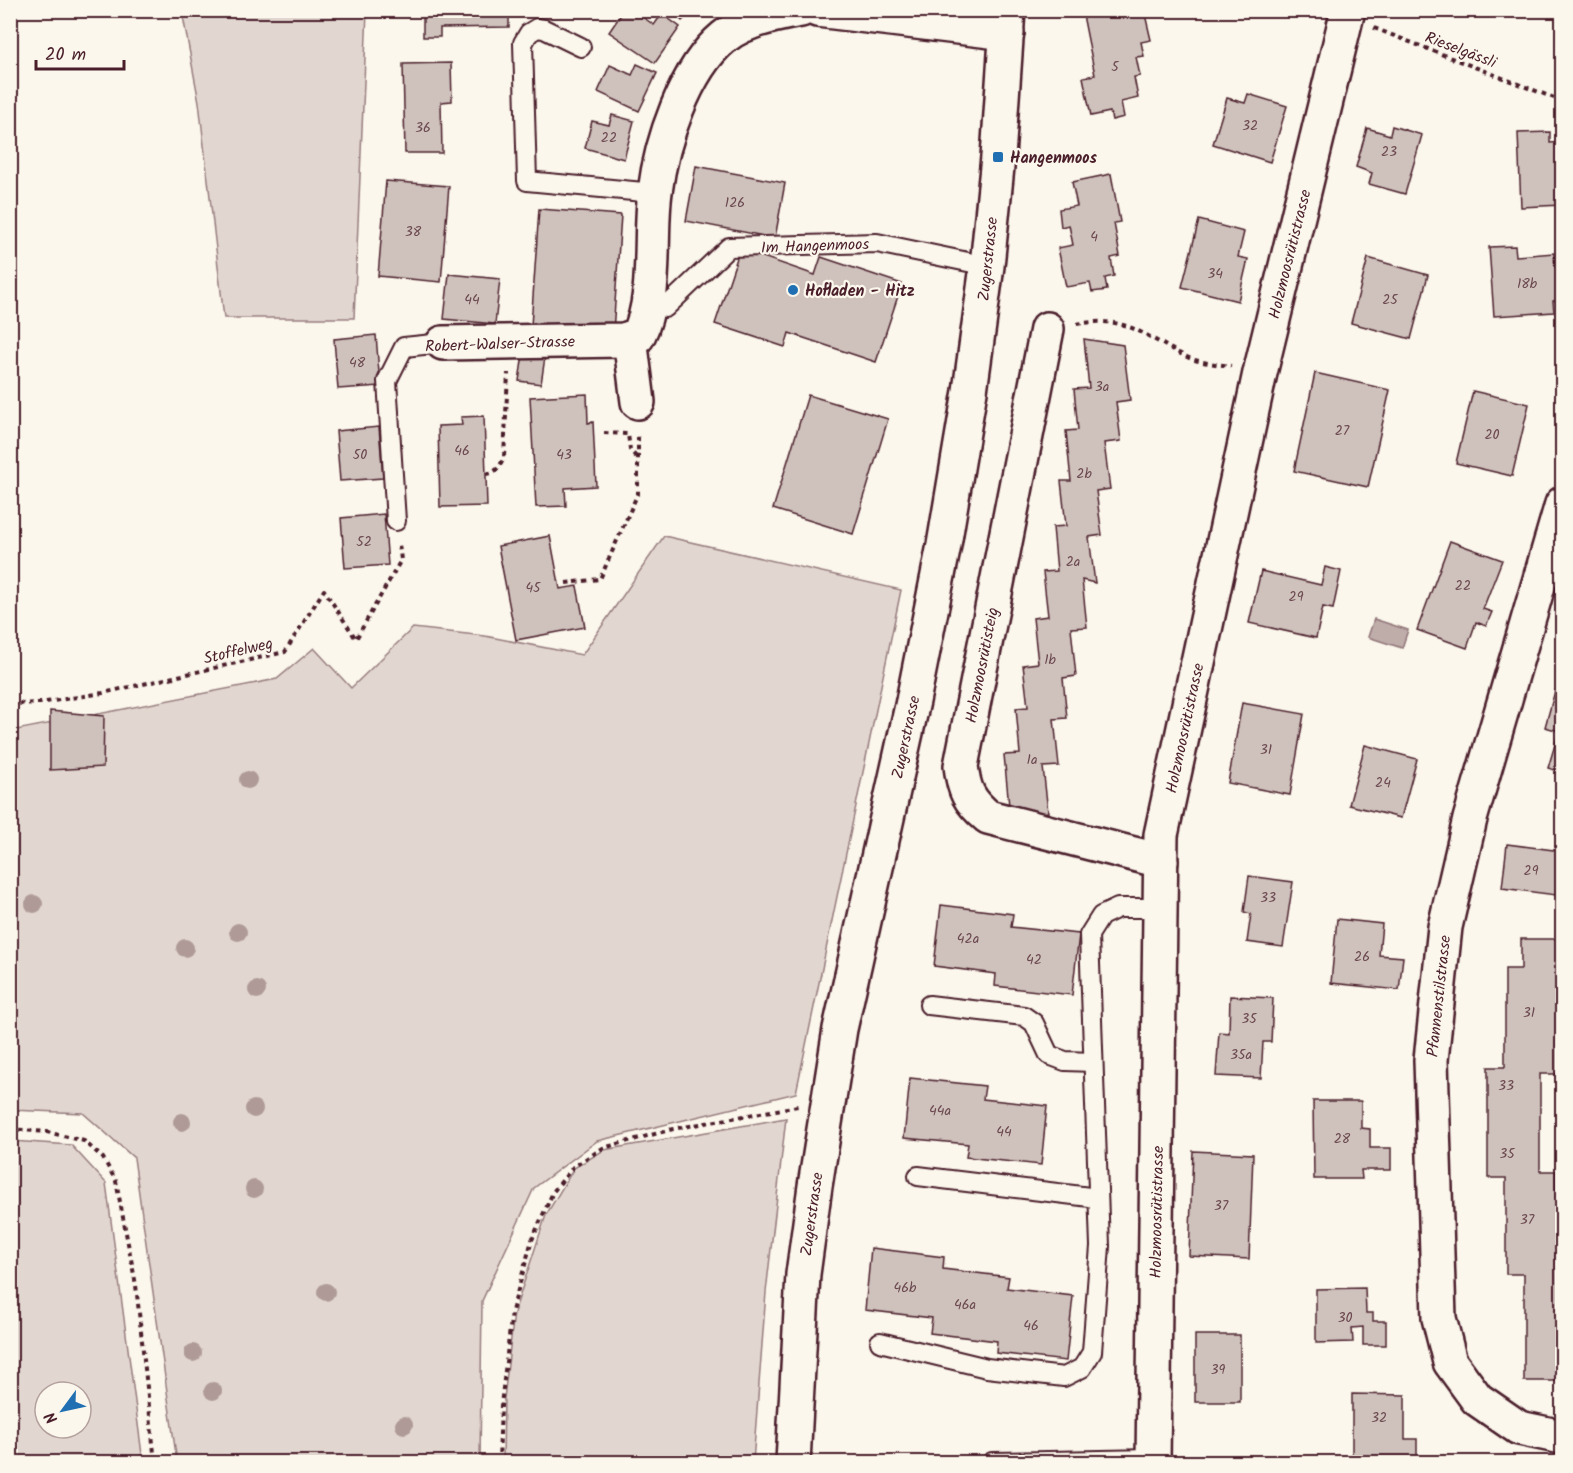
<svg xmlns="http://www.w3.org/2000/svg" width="1573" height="1473" viewBox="0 0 1573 1473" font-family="Kalam,sans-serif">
<rect width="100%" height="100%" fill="#fbf7ec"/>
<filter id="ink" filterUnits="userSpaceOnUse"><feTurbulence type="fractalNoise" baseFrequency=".0167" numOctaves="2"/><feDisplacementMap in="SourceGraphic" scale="12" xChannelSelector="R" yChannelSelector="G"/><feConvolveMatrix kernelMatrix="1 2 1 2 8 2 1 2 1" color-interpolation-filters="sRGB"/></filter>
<g filter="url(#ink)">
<!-- green -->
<g fill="#e2d7d0" stroke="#967b7e" stroke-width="1.5" fill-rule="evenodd">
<polygon points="182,11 367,11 354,318 224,318 199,102"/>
<polygon points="664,536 901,590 796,1093 597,1141 534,1188 482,1301 480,1462 177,1462 134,1158 83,1113 11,1110 11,731 277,679 314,648 351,688 413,628 485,636 582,655"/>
<polygon points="786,1118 766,1292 753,1462 503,1462 504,1399 514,1313 546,1215 574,1168 604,1150"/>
<path d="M11,1141L71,1145L106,1183L143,1462H11ZM45,1392H81V1428H45Z"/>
</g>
<!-- water -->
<polygon fill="#bfadaa" stroke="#907477" stroke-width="1.5" points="1374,619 1408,630 1402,648 1368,637"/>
<!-- building -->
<g fill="#cfc2bc" stroke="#4a1f2b" stroke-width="1.5">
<polygon points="423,10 509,10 509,27 440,28 440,37 423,37"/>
<polygon points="624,10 633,10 654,25 662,14 680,27 655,63 609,32"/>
<polygon points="672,10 693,10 682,21"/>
<polygon points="1082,10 1144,10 1151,40 1141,42 1144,56 1136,57 1140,76 1134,77 1138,98 1121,102 1124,117 1112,120 1110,112 1091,116 1083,77 1095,75"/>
<polygon points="451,63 452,101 441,102 442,153 405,153 403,64"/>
<polygon points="637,64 657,73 639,111 598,92 610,65 632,75"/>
<polygon points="1248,94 1287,106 1270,162 1213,144 1227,98 1245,103"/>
<polygon points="612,115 634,121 624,159 585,148 592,121 609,125"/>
<polygon points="1392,126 1422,135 1405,194 1369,184 1372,173 1356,167 1367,128 1390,135"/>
<polygon points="1550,132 1550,143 1562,142 1562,205 1521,207 1518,133"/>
<polygon points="696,166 785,183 775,238 686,221"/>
<polygon points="1111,174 1120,222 1114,223 1120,256 1111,258 1114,276 1105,278 1107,290 1092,292 1090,283 1066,287 1058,248 1073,245 1069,225 1061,227 1059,209 1077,206 1072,182"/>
<polygon points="386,181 449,186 441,282 378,276"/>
<polygon points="539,209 621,215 613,332 531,326"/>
<polygon points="1199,220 1244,232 1238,257 1248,259 1238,301 1182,287"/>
<polygon points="1515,246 1516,256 1554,253 1555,267 1562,266 1562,300 1553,301 1554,312 1494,316 1489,247"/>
<polygon points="740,249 815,275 821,257 902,284 876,362 789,333 785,347 715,324"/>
<polygon points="1368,258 1428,275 1411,339 1351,323"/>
<polygon points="449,274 500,279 495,324 444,319"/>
<polygon points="376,335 380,386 338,389 334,339"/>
<polygon points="1084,339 1123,345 1130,400 1116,402 1121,441 1104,443 1110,489 1096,491 1102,535 1089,537 1095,583 1082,580 1087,627 1071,628 1076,676 1063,678 1067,718 1054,719 1059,766 1043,767 1048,812 1010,816 1004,755 1020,754 1016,708 1028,707 1023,665 1038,663 1033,618 1048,616 1043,572 1057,571 1053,527 1066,526 1061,481 1071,481 1066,431 1078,430 1074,389 1089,388"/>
<polygon points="523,354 545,357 541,384 519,381"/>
<polygon points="1315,373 1390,390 1368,487 1294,471"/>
<polygon points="1473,391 1529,404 1512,476 1456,463"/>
<polygon points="587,394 588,423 593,422 596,486 565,488 566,506 536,507 530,397"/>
<polygon points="808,395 888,419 853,534 773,509"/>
<polygon points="484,416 487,506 440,507 438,426 462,425 461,417"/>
<polygon points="379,427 383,478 340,481 336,431"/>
<polygon points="384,514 388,565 345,568 341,518"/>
<polygon points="550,536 560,589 577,586 585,627 516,640 498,546"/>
<polygon points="1450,541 1502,560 1483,609 1492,612 1486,626 1476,622 1467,648 1417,630"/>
<polygon points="1325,567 1341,571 1333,609 1323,607 1316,638 1249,623 1261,571 1321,585"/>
<polygon points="1555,691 1562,693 1562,772 1548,768 1559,731 1545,727"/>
<polygon points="1242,703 1304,714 1290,795 1228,783"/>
<polygon points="50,711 104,716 103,767 50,770"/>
<polygon points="1365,745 1417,759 1401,818 1349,805"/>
<polygon points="1507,844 1561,851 1556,895 1502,888"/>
<polygon points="1249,876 1293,882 1283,947 1247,942 1251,914 1244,912"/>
<polygon points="941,905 1013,914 1011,927 1079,934 1072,995 995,986 996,974 934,966"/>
<polygon points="1337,919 1382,924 1379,955 1403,957 1399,990 1331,983"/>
<polygon points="1521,939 1562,939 1562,1074 1540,1074 1540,1171 1556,1171 1556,1259 1562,1259 1562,1381 1524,1381 1524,1274 1506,1274 1506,1178 1488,1178 1488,1067 1505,1067 1505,969 1521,969"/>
<polygon points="1230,996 1273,998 1271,1042 1263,1042 1261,1078 1216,1076 1219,1032 1229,1033"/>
<polygon points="910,1078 985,1086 983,1099 1047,1106 1041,1165 966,1157 968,1144 904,1138"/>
<polygon points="1313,1101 1361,1101 1361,1128 1370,1129 1370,1148 1391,1148 1391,1170 1361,1170 1362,1179 1314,1179"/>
<polygon points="1193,1151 1253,1154 1249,1259 1189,1256"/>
<polygon points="871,1248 944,1257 943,1269 1009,1277 1007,1288 1073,1296 1066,1361 996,1353 997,1341 930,1333 932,1318 865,1310"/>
<polygon points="1365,1288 1366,1313 1373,1313 1373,1321 1386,1321 1386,1345 1363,1345 1363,1327 1352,1328 1353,1342 1316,1343 1316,1289"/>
<rect x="1195" y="1335" width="45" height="67"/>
<polygon points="1352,1394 1405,1395 1405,1439 1417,1439 1417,1462 1352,1462"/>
</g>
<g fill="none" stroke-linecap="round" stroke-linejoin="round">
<defs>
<g id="lane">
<polyline points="581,47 544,29 537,28 529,33 523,43 527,181 654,193"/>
<polyline points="665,308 729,247 877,243 987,266"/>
<polyline points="396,521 387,381 404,347 443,343"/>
<polyline points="929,1005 1024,1016 1034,1023 1049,1055 1065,1061 1093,1062"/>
<polyline points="918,1176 1098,1198"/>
<polyline points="880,1342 987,1368 1064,1377 1082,1368 1092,1352 1100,1246 1089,935 1101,916 1118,908 1160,908"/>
<polyline points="992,1462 1153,1459"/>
</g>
<g id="street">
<polyline points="817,10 1007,33"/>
<path d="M1047,329L961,766C964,791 969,801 988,817L1161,861"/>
<polyline points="630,338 638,402"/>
<path d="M443,343L623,340L638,336C658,298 649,234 655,192C661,143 685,69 724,37C743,21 777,14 801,10"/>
<polyline points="1562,504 1470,819 1445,927 1431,1060 1439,1318 1450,1362 1477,1399 1519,1428 1562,1437"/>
<polyline points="1153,1462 1161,835 1260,373 1348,10"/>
</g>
<polyline id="secondary" points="793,1462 803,1274 815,1186 840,1029 913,701 944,545 970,391 987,266 998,157 1008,10"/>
</defs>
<!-- lane casing -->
<use href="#lane" stroke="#4a1f2b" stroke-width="22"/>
<!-- street casing -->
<use href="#street" stroke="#4a1f2b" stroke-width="38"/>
<!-- secondary casing -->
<use href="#secondary" stroke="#4a1f2b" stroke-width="38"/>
<!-- path -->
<g stroke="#4a1f2b" stroke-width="4" stroke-dasharray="4.5 4.5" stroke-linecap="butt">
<polyline points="1374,28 1562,101"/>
<path d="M1077,324C1128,315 1143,336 1185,356C1198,363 1217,364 1231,366"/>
<polyline points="604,433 628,434 630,450 637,458"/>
<path d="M486,474C497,472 500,467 504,457L508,373"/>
<polyline points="566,583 600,579 638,493 638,433"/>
<polyline points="10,704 40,703 103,693 285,652 324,590 356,639 401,560 399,544"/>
<polyline points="10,1129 47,1132 84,1141 103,1158 116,1181 136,1285 155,1462"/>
<polyline points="499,1462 501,1405 512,1311 532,1240 553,1192 573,1167 603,1148 673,1129 798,1106"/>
</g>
<!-- lane -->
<use href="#lane" stroke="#fbf7ec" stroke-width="18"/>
<!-- street -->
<use href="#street" stroke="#fbf7ec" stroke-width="33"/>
<!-- secondary -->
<use href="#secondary" stroke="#fbf7ec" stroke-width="33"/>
</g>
<!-- trees -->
<g fill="#af9a98">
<circle cx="248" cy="780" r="9"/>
<circle cx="34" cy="904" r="9"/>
<circle cx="238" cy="932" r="9"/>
<circle cx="185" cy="948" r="9"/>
<circle cx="257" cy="990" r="9"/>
<circle cx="254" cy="1109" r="9"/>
<circle cx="182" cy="1122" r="9"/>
<circle cx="254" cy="1189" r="9"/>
<circle cx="326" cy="1292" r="9"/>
<circle cx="193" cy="1353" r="9"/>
<circle cx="213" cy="1391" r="9"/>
<circle cx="404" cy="1425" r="9"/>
</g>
</g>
<!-- markers -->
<g fill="#1f6fb2" stroke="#fbf7ec" stroke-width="2">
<rect x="992" y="151" width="12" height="12" rx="3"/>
<circle cx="793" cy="290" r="6"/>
</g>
<g text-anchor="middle" stroke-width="4.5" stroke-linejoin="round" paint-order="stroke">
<!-- number labels -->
<g font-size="14" fill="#6b484f">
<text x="1115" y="71">5</text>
<text x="1250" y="130">32</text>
<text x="423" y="132">36</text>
<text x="609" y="142">22</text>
<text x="1389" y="156">23</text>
<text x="735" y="207">126</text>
<text x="413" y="236">38</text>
<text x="1094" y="241">4</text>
<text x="1215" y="278">34</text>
<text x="1527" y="288">18b</text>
<text x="472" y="304">44</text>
<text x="1390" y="304">25</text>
<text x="357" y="367">48</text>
<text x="1102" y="391">3a</text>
<text x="1342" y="435">27</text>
<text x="1492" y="439">20</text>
<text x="462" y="455">46</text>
<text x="360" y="459">50</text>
<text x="564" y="459">43</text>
<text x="1084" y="478">2b</text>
<text x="364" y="546">52</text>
<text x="1073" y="566">2a</text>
<text x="1463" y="590">22</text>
<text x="533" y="592">45</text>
<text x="1296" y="601">29</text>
<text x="1050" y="664">1b</text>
<text x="1266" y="754">31</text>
<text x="1032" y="764">1a</text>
<text x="1383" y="787">24</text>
<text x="1531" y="875">29</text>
<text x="1268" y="902">33</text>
<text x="968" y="943">42a</text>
<text x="1362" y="961">26</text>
<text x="1034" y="964">42</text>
<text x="1529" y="1017">31</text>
<text x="1249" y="1023">35</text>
<text x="1241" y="1059">35a</text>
<text x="1506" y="1090">33</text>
<text x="940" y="1115">44a</text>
<text x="1004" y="1136">44</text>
<text x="1342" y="1143">28</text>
<text x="1507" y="1158">35</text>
<text x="1221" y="1210">37</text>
<text x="1527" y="1224">37</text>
<text x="905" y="1292">46b</text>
<text x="965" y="1309">46a</text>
<text x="1345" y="1322">30</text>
<text x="1031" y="1330">46</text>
<text x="1218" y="1374">39</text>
<text x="1379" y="1422">32</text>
</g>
<!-- street labels -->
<g font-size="16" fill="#4a1f2b" stroke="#fbf7ec">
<text transform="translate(1461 49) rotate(21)" y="6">Rieselgässli</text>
<text transform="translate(815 245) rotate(-2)" y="6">Im Hangenmoos</text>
<text transform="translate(1289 254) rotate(-76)" y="6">Holzmoosrütistrasse</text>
<text transform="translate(987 259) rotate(-84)" y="6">Zugerstrasse</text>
<text transform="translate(500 343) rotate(-2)" y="6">Robert-Walser-Strasse</text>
<text transform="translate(238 650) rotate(-13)" y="6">Stoffelweg</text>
<text transform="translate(981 665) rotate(-79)" y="6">Holzmoosrütisteig</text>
<text transform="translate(1184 728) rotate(-78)" y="6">Holzmoosrütistrasse</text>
<text transform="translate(905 737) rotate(-78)" y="6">Zugerstrasse</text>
<text transform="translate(1438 996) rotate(-84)" y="6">Pfannenstilstrasse</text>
<text transform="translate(1156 1212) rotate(-89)" y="6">Holzmoosrütistrasse</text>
<text transform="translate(811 1214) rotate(-82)" y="6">Zugerstrasse</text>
</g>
<!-- poi labels -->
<g font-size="16" font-weight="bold" fill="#4a1f2b" stroke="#fbf7ec" text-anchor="start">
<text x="1010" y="163">Hangenmoos</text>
<text x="805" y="296">Hofladen - Hitz</text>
</g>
</g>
<!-- margin -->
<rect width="1573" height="1473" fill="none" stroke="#fbf7ec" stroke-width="36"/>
<rect x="18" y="18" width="1537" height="1437" fill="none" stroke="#4a1f2b" stroke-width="2" filter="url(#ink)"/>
<!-- north arrow -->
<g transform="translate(63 1410) rotate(237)"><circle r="28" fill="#fbf7ec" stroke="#b4a19f" stroke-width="1.5"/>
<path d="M0-4.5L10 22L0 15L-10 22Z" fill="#1f6fb2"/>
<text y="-9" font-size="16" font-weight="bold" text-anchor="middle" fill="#4a1f2b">N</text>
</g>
<!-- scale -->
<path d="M36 60v9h88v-9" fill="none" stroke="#4a1f2b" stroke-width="3"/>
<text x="45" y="60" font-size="18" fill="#4a1f2b" stroke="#fbf7ec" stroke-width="4.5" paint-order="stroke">20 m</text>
</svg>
